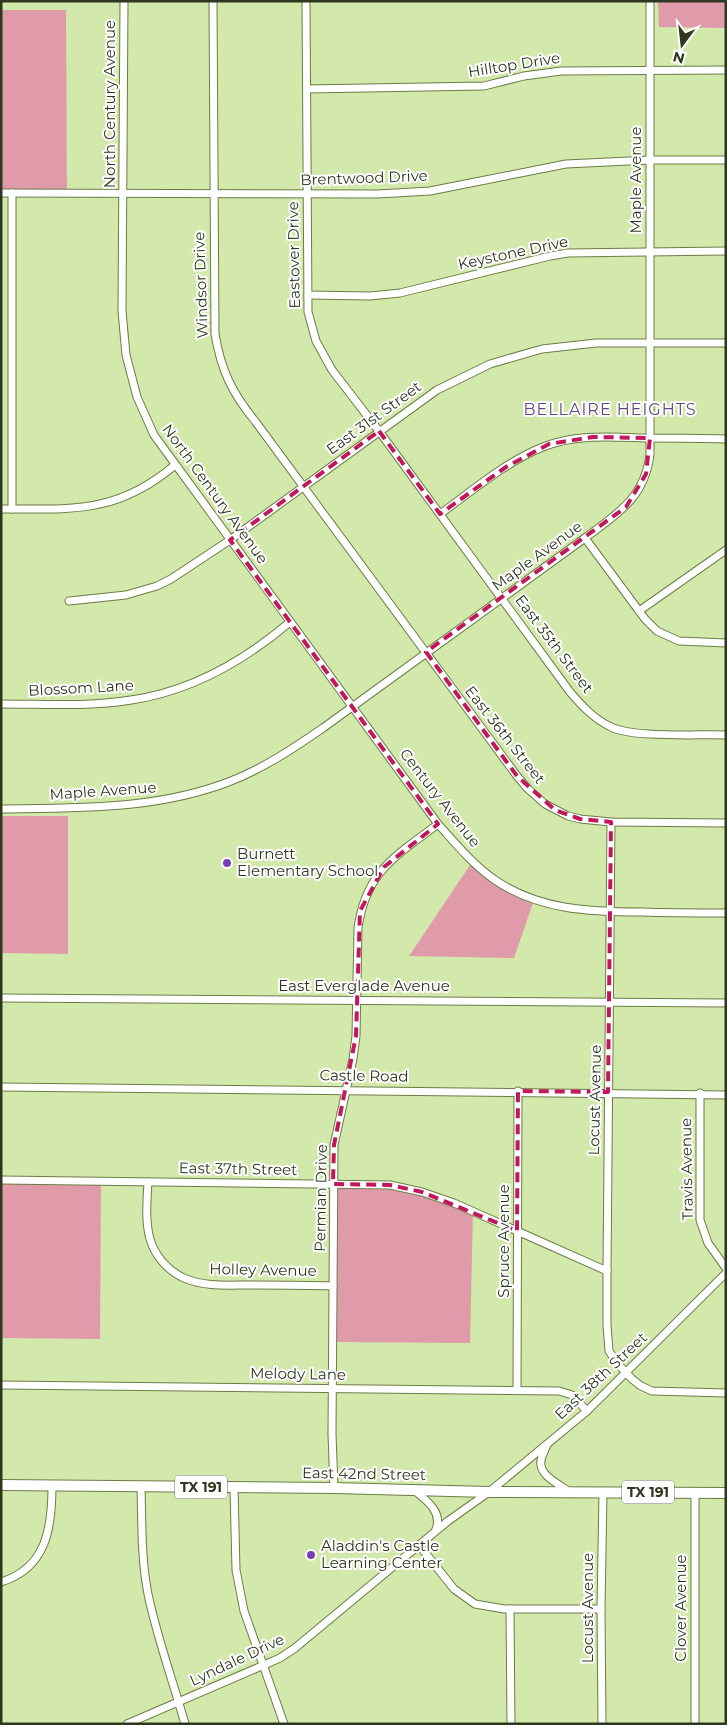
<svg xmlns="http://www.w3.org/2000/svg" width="727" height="1725" viewBox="0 0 727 1725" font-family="Montserrat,sans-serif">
<rect width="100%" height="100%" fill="#d3e9ab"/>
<!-- green -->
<g fill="#e09bab">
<polygon points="658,1 726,1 726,28 659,27"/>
<polygon points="1,10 66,10 67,193 1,191"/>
<polygon points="1,816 68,816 68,954 1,953"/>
<polygon points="472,862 485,873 534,900 514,958 409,956"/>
<polygon points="1,1180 101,1181 100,1339 1,1338"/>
<polygon points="334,1184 390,1185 473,1211 470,1343 333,1342"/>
</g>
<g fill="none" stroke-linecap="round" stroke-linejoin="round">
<defs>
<g id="minor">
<path d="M124,1L122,311L126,355L137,397L154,435L438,824C456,844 473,865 495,880C539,910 590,912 642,912C670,913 698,913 726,913"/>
<path d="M213,1L215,334C221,370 232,393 255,421L517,776L528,789L545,804L568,816L580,819L611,822L726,823"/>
<path d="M306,1L308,312L316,341L332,370L379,431L570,692C582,706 594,719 611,727C633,738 699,734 726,735"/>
<polyline points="307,89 484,86 524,76 561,71 726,70"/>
<polyline points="1,193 378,194 430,191 566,164 650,160 726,160"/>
<polyline points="308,295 370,296 400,293 550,256 568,253 726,251"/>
<path d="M1,509C73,509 117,514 175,465"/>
<polyline points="12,509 12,193"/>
<path d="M440,514C472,491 507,461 543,447C575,434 611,437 645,438C672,438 699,438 726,439"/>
<polyline points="585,538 645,619 657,631 679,641 726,643"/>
<polyline points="69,601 126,595 157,586 171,579 230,540 437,390 490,364 542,349 596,343 726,343"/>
<polyline points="639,611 726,550"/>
<path d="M1,704C44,704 89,707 131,700C192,691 244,661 290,622"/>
<path d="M1,809C79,808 157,810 231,781C264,768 294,748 323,728L585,538C617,514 645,498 650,454V1"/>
<polyline points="611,822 607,1271 607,1325 609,1351 617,1363 632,1379 641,1386 652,1391 726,1393"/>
<polyline points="1,998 726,1003"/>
<polyline points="1,1087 726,1095"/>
<polyline points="700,1093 700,1220 708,1243 726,1268"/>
<polyline points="1,1180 390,1185 422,1192 454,1203 607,1271"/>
<path d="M148,1182C147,1201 145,1221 150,1239C155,1256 168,1271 184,1278C204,1287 228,1285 249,1285C277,1285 305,1285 333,1286"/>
<polyline points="1,1385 559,1391 572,1395 587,1411"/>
<polyline points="517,1390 518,1091"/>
<path d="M547,1445C545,1450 542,1455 541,1460C538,1476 560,1484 569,1492"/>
<path d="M141,1487C142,1522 141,1559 148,1594C157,1638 173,1681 185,1724"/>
<polyline points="234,1488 236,1570 244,1611 284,1724"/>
<path d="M334,1488L332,1434L334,1145L353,1059L356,1036L358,928C366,871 396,856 438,824"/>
<path d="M414,1490C426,1500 443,1512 436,1529"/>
<polyline points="419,1545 454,1589 475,1604 504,1609 601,1609"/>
<path d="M1,1582C47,1568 52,1527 52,1486"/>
<polyline points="510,1609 511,1724"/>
<polyline points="127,1724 264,1665 280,1658 295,1648 448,1521 489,1492 587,1411 726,1273"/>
<polyline points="602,1724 601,1609 603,1492"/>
<polyline points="695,1724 695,1493"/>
</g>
<polyline id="highway" points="1,1485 334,1488 489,1492 726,1493"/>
</defs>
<!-- minor casing -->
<use href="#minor" stroke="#6b7d44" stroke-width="9"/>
<!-- highway casing -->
<use href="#highway" stroke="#6b7d44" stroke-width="12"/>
<!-- minor -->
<use href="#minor" stroke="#fff" stroke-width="7"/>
<!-- highway -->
<use href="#highway" stroke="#fff" stroke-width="10"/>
</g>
<!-- marked area -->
<path fill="none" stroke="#c2185b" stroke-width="4" stroke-dasharray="10 6" stroke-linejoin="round" d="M379,431L440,514L506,467L549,444L593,437L650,438L646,474L626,507L426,652L517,776L555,810L580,819L611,822L608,1092L518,1091L517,1231L422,1192L390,1185L333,1184L334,1145L356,1036L360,911L384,867L438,824L230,540Z"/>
<!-- markers -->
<g fill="#7a3eb4" stroke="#fff" stroke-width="2">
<circle cx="227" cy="863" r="5"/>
<circle cx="311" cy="1555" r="5"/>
</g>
<g text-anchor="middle" stroke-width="4" stroke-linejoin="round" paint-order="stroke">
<!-- shield labels -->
<g fill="#fff" stroke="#6d7362" stroke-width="1">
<rect x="175" y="1475.5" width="52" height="23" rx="4"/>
<rect x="622" y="1480.5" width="52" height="23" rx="4"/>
</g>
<g font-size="14" font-weight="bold" fill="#2f371f">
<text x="201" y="1492">TX 191</text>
<text x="648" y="1497">TX 191</text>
</g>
<!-- street labels -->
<g font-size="15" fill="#2f371f" stroke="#fff">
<text transform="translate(514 65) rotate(-9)" y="5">Hilltop Drive</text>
<text transform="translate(110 104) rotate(-90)" y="5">North Century Avenue</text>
<text transform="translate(364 178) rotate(-2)" y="5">Brentwood Drive</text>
<text transform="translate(636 180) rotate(-90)" y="5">Maple Avenue</text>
<text transform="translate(513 253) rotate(-12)" y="5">Keystone Drive</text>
<text transform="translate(294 255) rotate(-91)" y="5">Eastover Drive</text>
<text transform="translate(201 285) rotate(-92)" y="5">Windsor Drive</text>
<text transform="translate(374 418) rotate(-36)" y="5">East 31st Street</text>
<text transform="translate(215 494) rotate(54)" y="5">North Century Avenue</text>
<text transform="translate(537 556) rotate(-36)" y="5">Maple Avenue</text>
<text transform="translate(554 644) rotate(53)" y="5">East 35th Street</text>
<text transform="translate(81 688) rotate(-3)" y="5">Blossom Lane</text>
<text transform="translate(505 735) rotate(52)" y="5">East 36th Street</text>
<text transform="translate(103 791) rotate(-4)" y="5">Maple Avenue</text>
<text transform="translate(440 798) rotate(52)" y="5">Century Avenue</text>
<text x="364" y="991">East Everglade Avenue</text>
<text transform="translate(364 1076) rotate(1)" y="5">Castle Road</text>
<text transform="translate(595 1100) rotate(-89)" y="5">Locust Avenue</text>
<text transform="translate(238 1169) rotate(1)" y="5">East 37th Street</text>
<text transform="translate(687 1169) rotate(-91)" y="5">Travis Avenue</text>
<text transform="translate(321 1198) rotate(-89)" y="5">Permian Drive</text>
<text transform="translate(504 1241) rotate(-90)" y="5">Spruce Avenue</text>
<text transform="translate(263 1270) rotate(1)" y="5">Holley Avenue</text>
<text transform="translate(298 1374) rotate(1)" y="5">Melody Lane</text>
<text transform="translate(601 1376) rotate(-43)" y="5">East 38th Street</text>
<text transform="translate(364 1474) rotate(1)" y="5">East 42nd Street</text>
<text transform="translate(588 1608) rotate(-90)" y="5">Locust Avenue</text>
<text transform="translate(681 1608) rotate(-90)" y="5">Clover Avenue</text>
<text transform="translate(237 1660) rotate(-25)" y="5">Lyndale Drive</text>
</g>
<!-- poi labels -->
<g font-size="15" fill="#2f371f" stroke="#fff" text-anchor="start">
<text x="237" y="859">Burnett<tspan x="237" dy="17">Elementary School</tspan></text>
<text x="321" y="1551">Aladdin's Castle<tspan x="321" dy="17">Learning Center</tspan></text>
</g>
<!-- neighbourhood labels -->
<g font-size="16" letter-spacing="1" fill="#644885" stroke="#fff">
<text x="610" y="415">BELLAIRE HEIGHTS</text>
</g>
</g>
<!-- border -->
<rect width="727" height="1725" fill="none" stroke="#2f371f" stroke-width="5"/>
<!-- north arrow -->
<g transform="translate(682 45) rotate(195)" stroke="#ffffff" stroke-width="4" paint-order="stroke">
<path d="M0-4L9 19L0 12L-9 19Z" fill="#2f371f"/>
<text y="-8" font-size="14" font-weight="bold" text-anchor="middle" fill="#2f371f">N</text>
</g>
</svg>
